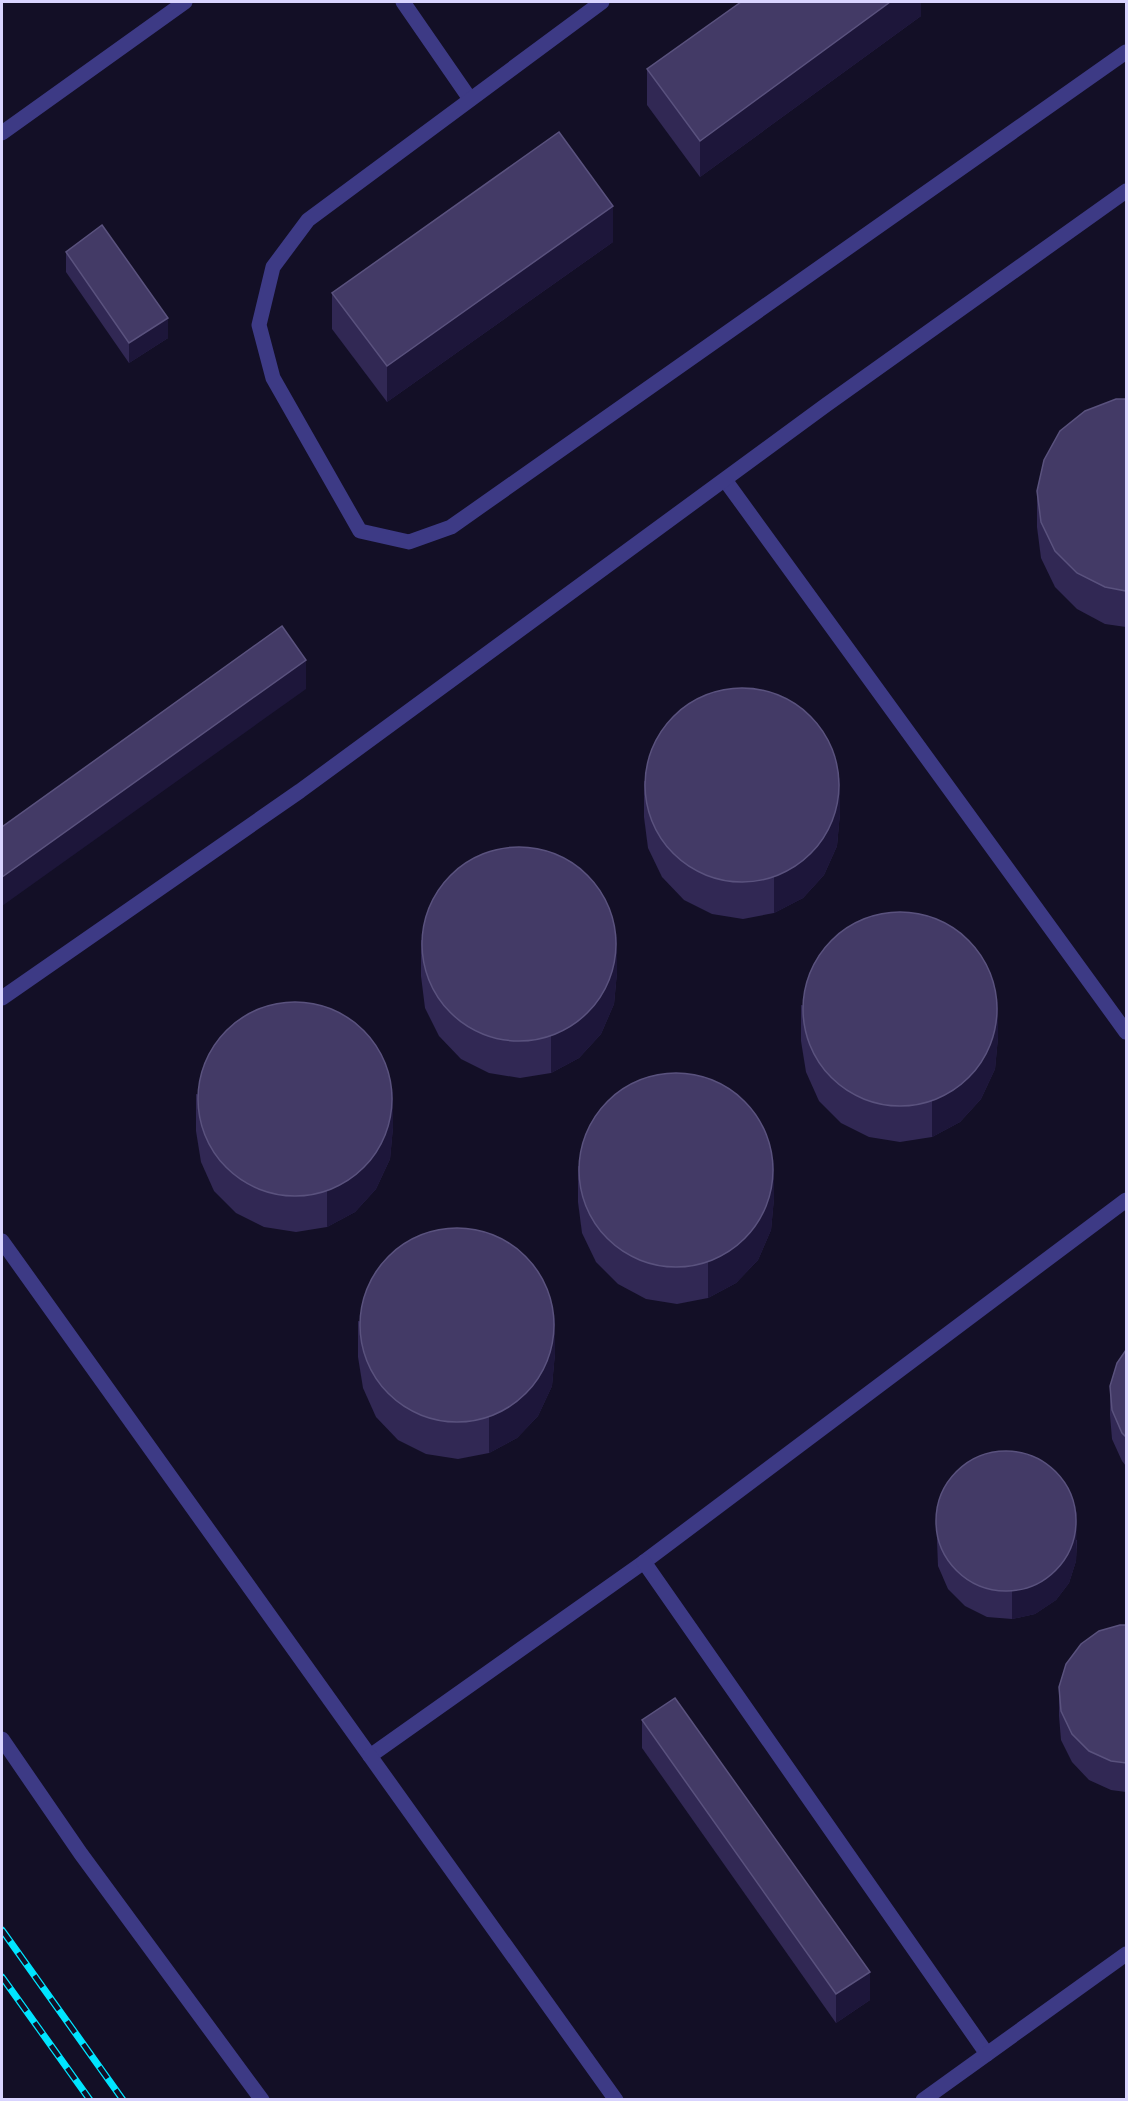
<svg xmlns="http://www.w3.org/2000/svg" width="1128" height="2101" viewBox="0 0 1128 2101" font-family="Figtree,sans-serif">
<rect width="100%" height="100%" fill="#130f26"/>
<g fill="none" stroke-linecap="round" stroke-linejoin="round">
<!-- service -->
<g stroke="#3d3a85" stroke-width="15">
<polyline points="403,2 470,99"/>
<polyline points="602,2 308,220 273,267 259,325 273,378 360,531 409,542 451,527 1126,52"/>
<polyline points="2,133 185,2"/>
<polyline points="725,480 1126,1032"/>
<polyline points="2,998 300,791 826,405 1126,191"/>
<polyline points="2,1241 370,1756 644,1562 1126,1200"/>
<polyline points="644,1562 987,2054"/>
<polyline points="2,1739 81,1854 262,2100"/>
<polyline points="370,1756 616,2100"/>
<polyline points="923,2100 1126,1954"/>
</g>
<defs>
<g id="rail">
<polyline points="2,1930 123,2100"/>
<polyline points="2,1977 90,2100"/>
</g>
</defs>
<!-- rail casing -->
<use href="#rail" stroke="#00e5ff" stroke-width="7"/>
<!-- rail -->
<use href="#rail" stroke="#130f26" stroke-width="4.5" stroke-dasharray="14" stroke-linecap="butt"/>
</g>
<!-- wall -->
<g fill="#312854">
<polygon points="921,2 921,16 700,177 647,105 647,69"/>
<polygon points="613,242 387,402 332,329 332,293"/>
<polygon points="66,252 168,338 129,363 66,272"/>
<polygon points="1126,399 1126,627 1105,624 1077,609 1055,587 1041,558 1037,527 1037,491"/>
<polygon points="644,781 840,813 837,846 824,875 803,898 774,913 743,919 712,914 684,900 662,877 648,848 644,817"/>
<polygon points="421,940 617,972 614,1004 601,1034 579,1058 551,1073 520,1078 489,1073 461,1059 439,1036 425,1008 421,976"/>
<polygon points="801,1005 998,1037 995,1069 981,1099 960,1122 932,1137 900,1142 869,1137 841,1123 819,1101 806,1072 801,1041"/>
<polygon points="196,1094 393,1127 390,1159 376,1189 355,1212 327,1227 296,1232 264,1227 236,1213 214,1191 201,1162 196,1131"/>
<polygon points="578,1166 774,1198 771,1230 758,1260 736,1283 708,1298 677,1304 646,1299 618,1284 596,1262 582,1233 578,1202"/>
<polygon points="358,1321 555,1353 552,1386 538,1416 517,1438 489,1453 458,1459 426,1454 398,1440 376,1417 363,1388 358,1357"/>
<polygon points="1126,1350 1126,1466 1122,1461 1112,1439 1110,1415 1110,1386"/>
<polygon points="936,1514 1077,1540 1076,1561 1069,1583 1056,1600 1035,1614 1012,1619 987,1617 965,1606 948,1589 938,1566"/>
<polygon points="1126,1625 1126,1792 1111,1790 1089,1780 1072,1762 1061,1740 1059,1716 1059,1687"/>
<polygon points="642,1720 870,2000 836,2023 642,1748"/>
</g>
<!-- shaded-wall -->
<g fill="#1d163a">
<polygon points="890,2 921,2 921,16 700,177 700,141"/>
<polygon points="613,206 613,242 387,402 387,366"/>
<polygon points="168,318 168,338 129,363 129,343"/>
<polygon points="306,660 306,689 2,906 2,877"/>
<polygon points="840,777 840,813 837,846 824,875 803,898 774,913 774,877"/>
<polygon points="617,936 617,972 614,1004 601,1034 579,1058 551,1073 551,1036"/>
<polygon points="998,1001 998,1037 995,1069 981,1099 960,1122 932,1137 932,1101"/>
<polygon points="393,1091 393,1127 390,1159 376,1189 355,1212 327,1227 327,1191"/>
<polygon points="774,1162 774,1198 771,1230 758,1260 736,1283 708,1298 708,1262"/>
<polygon points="555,1317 555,1353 552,1386 538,1416 517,1438 489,1453 489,1417"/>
<polygon points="1077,1511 1076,1561 1069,1583 1056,1600 1035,1614 1012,1619 1012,1591"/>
<polygon points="870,1972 870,2000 836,2023 836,1994"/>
</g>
<!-- building -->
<g fill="#433a66" stroke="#5a527e" stroke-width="1.5">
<polygon points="741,2 890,2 700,141 647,69"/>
<polygon points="559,132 613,206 387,366 332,293"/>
<polygon points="102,225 168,318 129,343 66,252"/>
<polygon points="1116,399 1126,399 1126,591 1105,587 1077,573 1055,551 1041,522 1037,491 1044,460 1060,431 1085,411"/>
<polygon points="282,626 306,660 2,877 2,827"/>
<circle cx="742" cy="785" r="97"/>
<circle cx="519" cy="944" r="97"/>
<circle cx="900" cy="1009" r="97"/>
<circle cx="295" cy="1099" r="97"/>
<circle cx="676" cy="1170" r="97"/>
<circle cx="457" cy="1325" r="97"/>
<polygon points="1126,1350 1126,1437 1122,1433 1112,1410 1110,1386 1117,1363"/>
<circle cx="1006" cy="1521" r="70"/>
<polygon points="1120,1625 1126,1625 1126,1763 1111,1761 1089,1751 1072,1734 1061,1711 1059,1687 1066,1664 1081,1644 1099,1631"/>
<polygon points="675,1698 870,1972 836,1994 642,1720"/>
</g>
<!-- border -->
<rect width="1128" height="2101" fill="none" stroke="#d9d4ff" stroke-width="6"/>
</svg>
